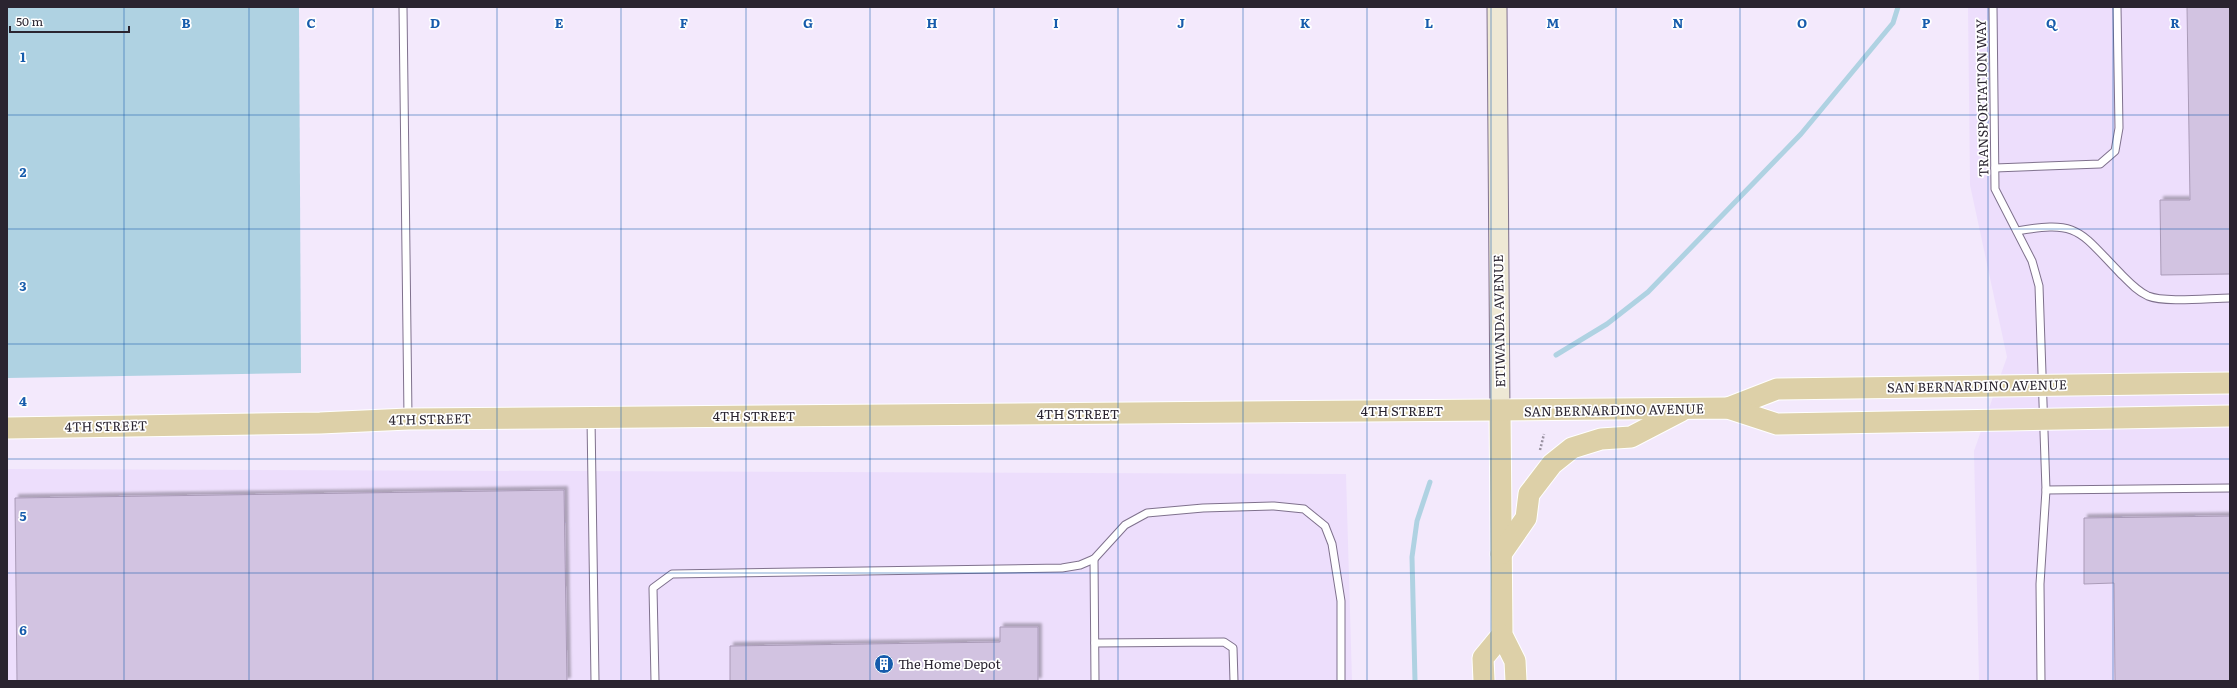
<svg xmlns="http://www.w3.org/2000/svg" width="2237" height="688" viewBox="0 0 2237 688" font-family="Literata,serif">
<defs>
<filter id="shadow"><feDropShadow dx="3.5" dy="-3.5" stdDeviation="1" flood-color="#0004"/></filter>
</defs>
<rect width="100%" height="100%" fill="#f3e9fc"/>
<!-- built -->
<g fill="#eddefc">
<polygon points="1968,7 2230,7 2230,681 1979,681 1974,451 2007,357 1970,185"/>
<polygon points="7,469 1346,474 1352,681 7,681"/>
</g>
<!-- water -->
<polygon fill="#afd2e2" points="7,7 299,7 301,373 7,378"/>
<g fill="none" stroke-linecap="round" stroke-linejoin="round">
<!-- stream -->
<g stroke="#afd2e2" stroke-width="5">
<polyline points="1556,355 1607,324 1648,292 1801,134 1893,23 1898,7"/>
<polyline points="1415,681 1412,557 1417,521 1430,482"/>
</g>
</g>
<!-- building -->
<g fill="#d2c3e1" stroke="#aa9bb8" filter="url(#shadow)">
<polygon points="2187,7 2230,7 2230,274 2161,275 2160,200 2190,200"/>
<polygon points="564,490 567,681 17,681 15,498"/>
<polygon points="2230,516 2230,681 2115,681 2114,583 2084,584 2084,518"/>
<polygon points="1000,627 1038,627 1038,681 730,681 730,646 1000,642"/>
</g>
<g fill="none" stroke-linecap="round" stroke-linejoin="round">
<defs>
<g id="lane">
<polyline points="403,7 408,417"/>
<polyline points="1993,7 1995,189 2032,261 2039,286 2046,490 2040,584 2041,681"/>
<polyline points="1995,168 2100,164 2115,151 2119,128 2117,7"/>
<path d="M2017,231C2079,220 2079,231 2120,273C2129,282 2137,291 2148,296C2165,303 2210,298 2230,298"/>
<polyline points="591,419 595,681"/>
<polyline points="2046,490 2230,488"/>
<polyline points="1094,559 1095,681"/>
<polyline points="1095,643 1224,642 1233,648 1234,681"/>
<polyline points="655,681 653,588 672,574 1062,568 1080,565 1094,559 1125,525 1147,513 1203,508 1274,506 1304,509 1325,526 1332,544 1341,601 1341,681"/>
</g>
<polyline id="secondary" points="1497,7 1500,412"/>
<g id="primary">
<polyline points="1728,408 1777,389 2230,383"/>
<polyline points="1500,412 1502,635 1515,661 1516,681"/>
<polyline points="7,428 320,423 408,419 1728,408 1777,424 2230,416"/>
<polyline points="1501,554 1526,518 1529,494 1552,464 1572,448 1601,439 1631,437 1681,411"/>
<polyline points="1484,681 1483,658 1502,635"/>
</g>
</defs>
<!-- lane casing -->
<use href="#lane" stroke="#7f718d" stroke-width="9"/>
<!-- secondary casing -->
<use href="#secondary" stroke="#7f718d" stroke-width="21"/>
<!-- primary casing -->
<use href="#primary" stroke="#fff" stroke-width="23"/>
<!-- path -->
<polyline stroke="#9890a0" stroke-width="2.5" stroke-dasharray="2 2" stroke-linecap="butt" points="1540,450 1544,434"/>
<!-- lane -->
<use href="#lane" stroke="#fff" stroke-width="7"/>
<!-- secondary -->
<use href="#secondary" stroke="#eee8d4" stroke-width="19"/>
<!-- primary -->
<use href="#primary" stroke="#ddd0a8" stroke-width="21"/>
</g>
<!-- grid -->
<path fill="none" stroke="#165cac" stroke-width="1" stroke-opacity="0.55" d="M124,7V681M249,7V681M373,7V681M497,7V681M621,7V681M746,7V681M870,7V681M994,7V681M1118,7V681M1243,7V681M1367,7V681M1491,7V681M1616,7V681M1740,7V681M1864,7V681M1988,7V681M2113,7V681M7,115H2230M7,229H2230M7,344H2230M7,459H2230M7,573H2230"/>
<!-- icons -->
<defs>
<symbol id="building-disc" viewBox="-11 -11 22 22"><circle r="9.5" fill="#165cac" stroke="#fff"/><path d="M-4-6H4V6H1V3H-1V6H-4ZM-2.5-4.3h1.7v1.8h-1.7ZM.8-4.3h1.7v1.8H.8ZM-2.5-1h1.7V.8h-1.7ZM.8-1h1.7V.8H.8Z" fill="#fff"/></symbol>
</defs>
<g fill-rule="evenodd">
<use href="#building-disc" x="873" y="653" width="22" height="22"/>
</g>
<g text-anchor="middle" stroke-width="3.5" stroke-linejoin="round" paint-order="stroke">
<!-- street labels -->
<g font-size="13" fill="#2a2430" stroke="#fff">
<text transform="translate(1982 98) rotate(-91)" y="5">TRANSPORTATION WAY</text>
<text transform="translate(1499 321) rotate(-91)" y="5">ETIWANDA AVENUE</text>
<text transform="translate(1977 386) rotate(-1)" y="5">SAN BERNARDINO AVENUE</text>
<text transform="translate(1614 410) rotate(-1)" y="5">SAN BERNARDINO AVENUE</text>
<text x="1402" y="416">4TH STREET</text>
<text x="1078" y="419">4TH STREET</text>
<text x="754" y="421">4TH STREET</text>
<text transform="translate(430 419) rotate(-1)" y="5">4TH STREET</text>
<text transform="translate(106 426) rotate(-1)" y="5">4TH STREET</text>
</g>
<!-- poi labels -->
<g font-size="13" fill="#2a2430" stroke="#fff" text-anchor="start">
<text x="898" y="669">The Home Depot</text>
</g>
</g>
<g font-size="13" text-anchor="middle" font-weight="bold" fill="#165cac" stroke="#fff" stroke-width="3.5" stroke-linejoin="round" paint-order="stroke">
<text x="186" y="28">B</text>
<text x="311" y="28">C</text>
<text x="435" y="28">D</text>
<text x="559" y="28">E</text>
<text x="684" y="28">F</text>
<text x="808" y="28">G</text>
<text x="932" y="28">H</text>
<text x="1056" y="28">I</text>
<text x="1181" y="28">J</text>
<text x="1305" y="28">K</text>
<text x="1429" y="28">L</text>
<text x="1553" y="28">M</text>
<text x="1678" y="28">N</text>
<text x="1802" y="28">O</text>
<text x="1926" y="28">P</text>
<text x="2051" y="28">Q</text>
<text x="2175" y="28">R</text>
<text x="23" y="62">1</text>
<text x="23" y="177">2</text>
<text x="23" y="291">3</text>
<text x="23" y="406">4</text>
<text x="23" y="521">5</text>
<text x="23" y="635">6</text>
</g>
<!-- border -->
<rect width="2237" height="688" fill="none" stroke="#2a2430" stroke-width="16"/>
<!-- scale -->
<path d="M10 26v6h119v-6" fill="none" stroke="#2a2430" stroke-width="2"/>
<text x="16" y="26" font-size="12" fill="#2a2430" stroke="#ffffff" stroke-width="3" paint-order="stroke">50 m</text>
</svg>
